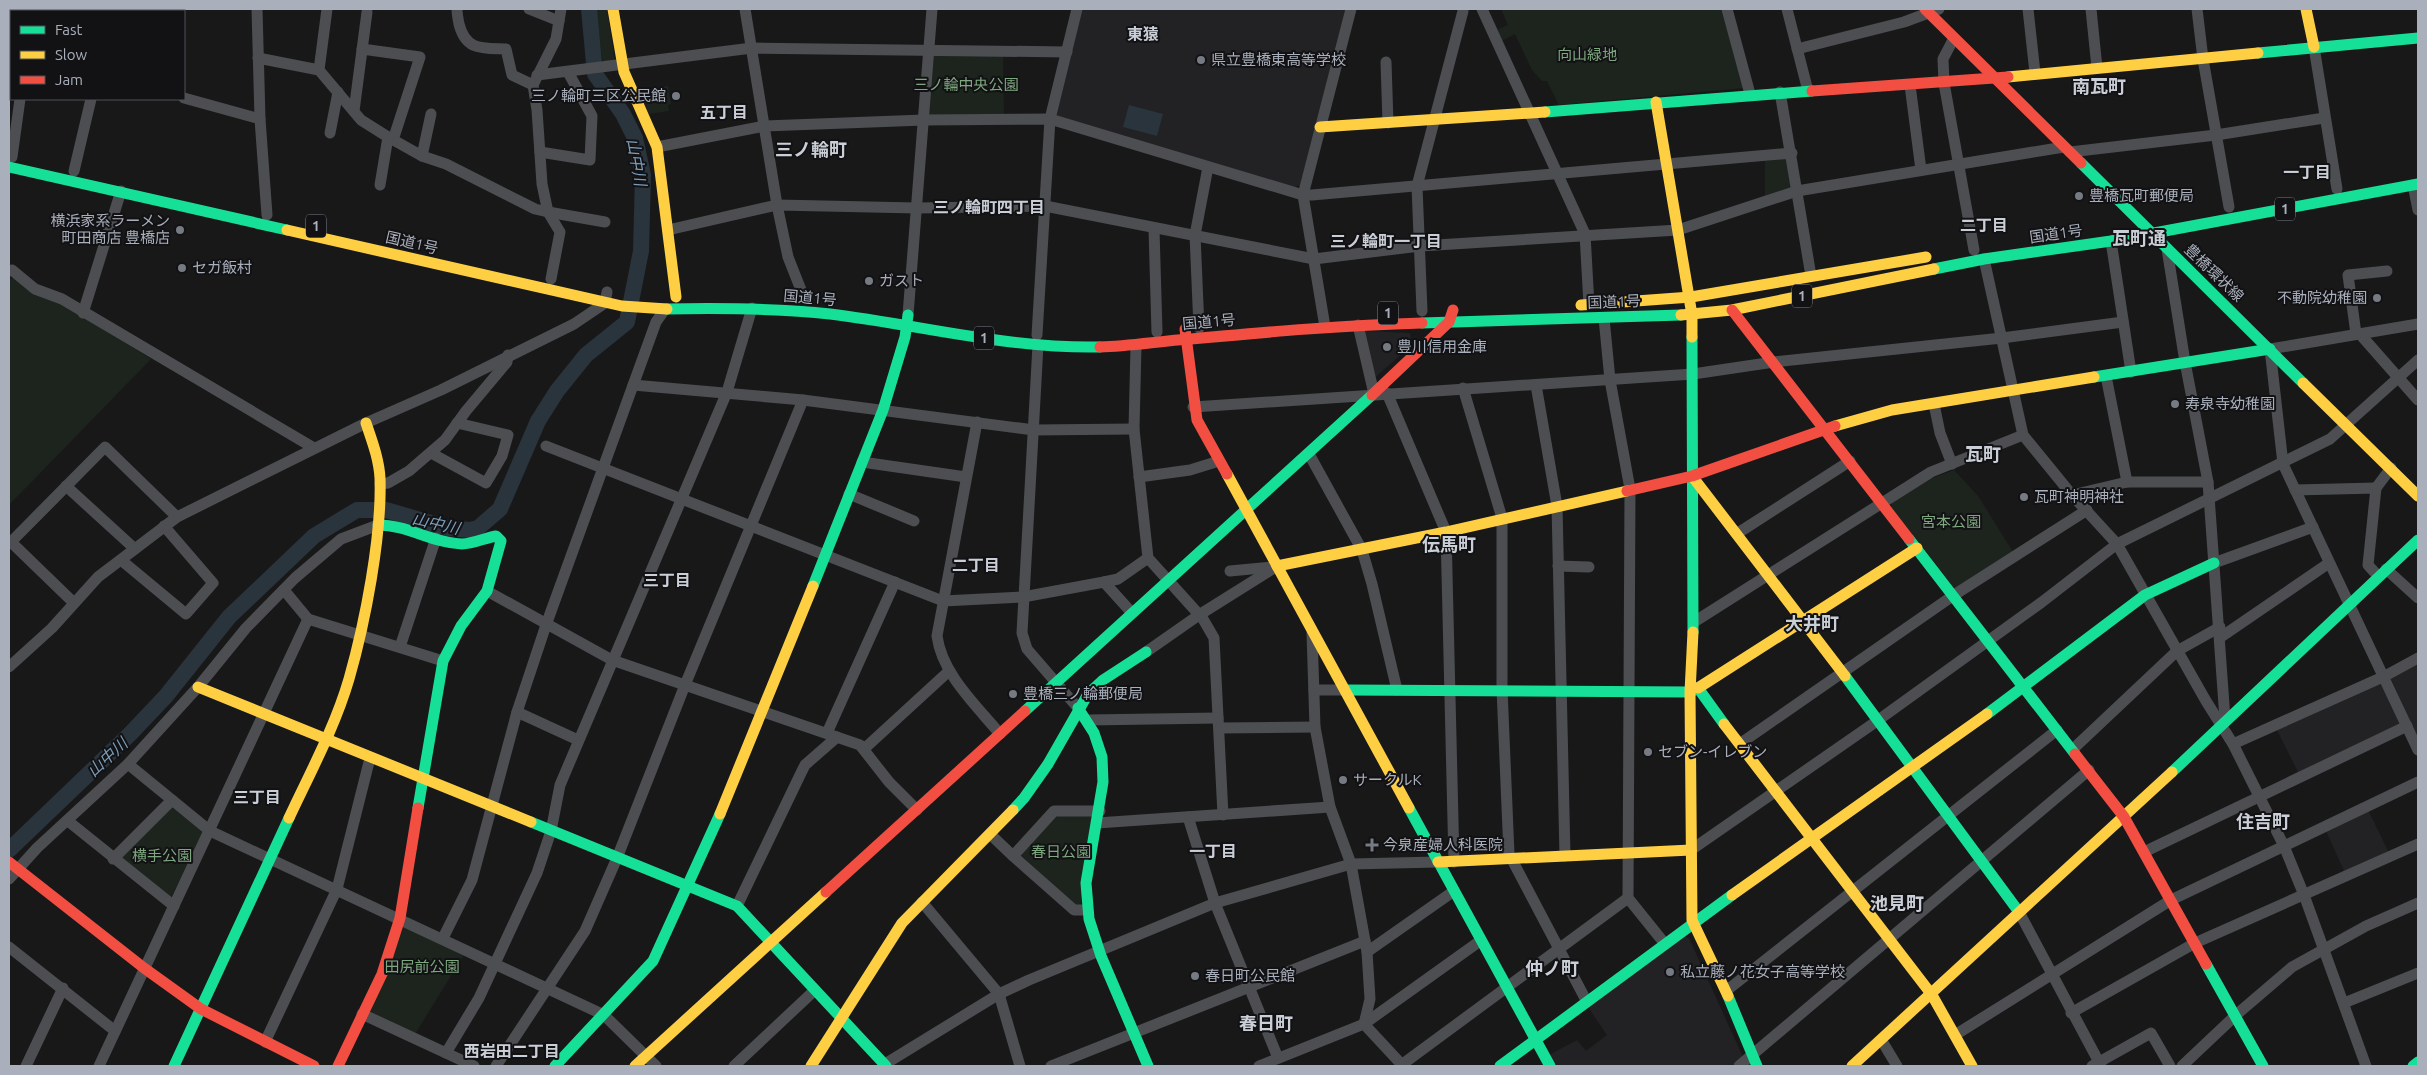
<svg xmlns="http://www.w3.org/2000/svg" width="2427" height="1075" viewBox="0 0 2427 1075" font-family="Ubuntu,'Noto Sans JP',sans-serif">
<rect width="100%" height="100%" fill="#181819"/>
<!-- built -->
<g fill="#222225">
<polygon points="1082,9 1346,9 1300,185 1294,187 1058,117 1056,114"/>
<polygon points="1365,331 1410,333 1412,345 1373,379"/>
<polygon points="2418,664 2418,739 2391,679"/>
<polygon points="2379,683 2383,685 2400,722 2397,727 2299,774 2277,730"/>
<polygon points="2368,810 2389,853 2345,873 2326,831"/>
<polygon points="1684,936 1689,938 1743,1057 1731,1066 1556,1066 1549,1055 1577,1040 1586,1051 1607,1035 1588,1007"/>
</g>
<!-- green -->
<g fill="#1c241d">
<polygon points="596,9 607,9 615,62 604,63 602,58"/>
<polygon points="1501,9 1722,9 1744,88 1559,105 1547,81 1542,81 1532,70 1515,34 1501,41 1496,30 1508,25"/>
<polygon points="934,53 1003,55 1004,115 928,115"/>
<polygon points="668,86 671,104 668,105 669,111 649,114 639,91"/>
<polygon points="1786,156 1792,187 1765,197 1765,159"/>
<polygon points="14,278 62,303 151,359 9,505 9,279"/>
<polygon points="1954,470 1978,496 2013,552 1955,589 1891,507 1892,502 1930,479"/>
<polygon points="171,807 205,833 171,897 120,858"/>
<polygon points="1059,814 1095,814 1081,905 1074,905 1019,853"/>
<polygon points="404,926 465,953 415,1034 372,1013 371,1010"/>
</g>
<!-- water -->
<polygon fill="#2a343c" points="1129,105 1163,114 1157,136 1123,127"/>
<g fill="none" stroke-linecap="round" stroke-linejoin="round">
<!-- river -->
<polyline stroke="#2a343c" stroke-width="16" points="9,850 130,734 166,696 229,617 314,536 357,510 386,510 448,528 470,530 478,528 500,509 538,421 557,391 586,355 627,322 641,251 643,175 635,138 623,114 595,74 589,9"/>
<!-- street -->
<g stroke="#4c4e52" stroke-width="11">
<polyline points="257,9 260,119"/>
<path d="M457,9C457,14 458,19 459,24C466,51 482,48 506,49L512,75L533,85"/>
<polyline points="529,9 559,21"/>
<polyline points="561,9 556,39 533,85 537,110 542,184 548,212 605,222"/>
<polyline points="745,9 777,205 788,257 805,300"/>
<polyline points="1482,9 1585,234 1589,305"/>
<polyline points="1727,9 1750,94"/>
<polyline points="1787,9 1808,91"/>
<polyline points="2028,9 2035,73"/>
<polyline points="2091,9 2097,68"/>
<polyline points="2197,9 2203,59 2229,207"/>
<polyline points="1954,38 1943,59 1944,83 1974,250"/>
<polyline points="2314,47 2337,189"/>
<polyline points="362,49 420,57 393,140"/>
<polyline points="1797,49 1904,22 1939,9"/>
<polyline points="258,58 319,70 361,120 388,137 422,156 446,164 535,209 548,212 560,232 551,279"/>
<polyline points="1386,62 1388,123"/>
<polyline points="319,70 327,9"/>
<polyline points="537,75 752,48 1067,52"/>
<polyline points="1910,85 1921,170"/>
<polyline points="1780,92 1811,276"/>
<polyline points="184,98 260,119 267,215"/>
<polyline points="354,111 367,12"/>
<polyline points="330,133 338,92"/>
<polyline points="657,147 765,126 924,120 1050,119 1303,195 1312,195 1792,153"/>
<polyline points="540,152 590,160 592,116 568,72"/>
<polyline points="2070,152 2216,135 2324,118"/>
<polyline points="422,156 431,114"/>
<polyline points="12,157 20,99"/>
<polyline points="74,171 91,99"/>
<polyline points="380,185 388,137"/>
<polyline points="2413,185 2418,210"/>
<polyline points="1154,229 1157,332"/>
<polyline points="668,230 777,205 917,208 1045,206 1314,259 1420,246 1678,230 1797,191 2064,147"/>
<polyline points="2111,241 2131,372"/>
<polyline points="2167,249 2185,362 2208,482 2225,719"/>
<polyline points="1984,259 2023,435 2072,495 2117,544 2206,701 2233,744 2284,846 2304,895 2366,1066"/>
<polyline points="9,271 12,270 35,289 62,299 314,448"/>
<polyline points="1422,311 1417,186 1463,11"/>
<polyline points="83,313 121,191"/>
<polyline points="908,315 932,9"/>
<polyline points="1604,318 1610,380 1630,489 1628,898 1665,944"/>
<polyline points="2418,324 2270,349 2283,464 2418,750"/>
<polyline points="1358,325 1374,394"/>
<polyline points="1325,327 1303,195 1351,9"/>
<polyline points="1199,328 1195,235 1208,167"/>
<polyline points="2359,333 2418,400"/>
<polyline points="2356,334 2348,275 2387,271"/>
<polyline points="1037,335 1050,119 1077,9"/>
<polyline points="1038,345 1022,633 1027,649 1078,708"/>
<polyline points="1136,346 1134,429 1148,558 1203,619 1214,638 1223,815"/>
<polyline points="2106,376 2127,482"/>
<polyline points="633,385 803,400 1034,430 1134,429"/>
<polyline points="1536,385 1557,506 1565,856"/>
<polyline points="1463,388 1502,518 1502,689 1509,854 1587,1002"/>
<polyline points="1387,393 1446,532 1454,862"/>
<polyline points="1934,404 1940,433 1952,464"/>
<polyline points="1193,407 1693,374 1774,362 2002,338 2123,322"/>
<path d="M977,422L937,636C942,674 976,705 1000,734"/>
<polyline points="546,446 943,601 1023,597 1104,582 1132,613"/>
<polyline points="431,453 486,483 502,456 508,435 457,423"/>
<polyline points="1309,454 1362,550 1372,584 1397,690"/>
<polyline points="862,462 966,477"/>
<polyline points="1139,477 1190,470 1219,461"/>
<polyline points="380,484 388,483 409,471 445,440 466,411 507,362 508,355"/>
<polyline points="66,486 135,549"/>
<polyline points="2376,488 2391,468"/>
<polyline points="2295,490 2376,488 2368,565 2378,576"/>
<polyline points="849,494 914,521"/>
<polyline points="2072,495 2127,482 2208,482"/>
<polyline points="1738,533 1850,461"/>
<polyline points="121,560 186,614 213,583 164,526"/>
<polyline points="2214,563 2313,527"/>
<polyline points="1558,566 1589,567"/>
<polyline points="2386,569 2418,598"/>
<polyline points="1230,571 1273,567"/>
<polyline points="1104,582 1118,579 1148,558"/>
<polyline points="284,590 308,619 443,661"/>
<polyline points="487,591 612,660 860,745 889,782 917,810"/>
<polyline points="74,603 11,542 105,447 177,517"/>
<polyline points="1694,622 1931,472 2023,435"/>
<polyline points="1312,633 1315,727 1330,807 1351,864 1367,952 1370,999 1364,1024 1403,1066"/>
<polyline points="2221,637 2329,563"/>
<polyline points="400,647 436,538"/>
<polyline points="1146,652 1199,615 1277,566"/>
<polyline points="9,667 52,628 98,577 177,517 366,423 441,390 574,324 605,303 607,292"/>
<polyline points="1314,690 1345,690"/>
<polyline points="517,712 578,740"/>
<polyline points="1088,720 1218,718"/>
<polyline points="1219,728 1315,727"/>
<polyline points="827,733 895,582"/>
<polyline points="1741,743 1954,595 2087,510"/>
<polyline points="2233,744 2385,676 2418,658"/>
<polyline points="864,749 949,671"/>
<polyline points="2073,749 2177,651 2220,627"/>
<polyline points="128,764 210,831 604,1015 656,1066"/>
<polyline points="1188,817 1215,903 1278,1058"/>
<polyline points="68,821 174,906"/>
<polyline points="1097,823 1330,807"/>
<polyline points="990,834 1013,856"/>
<polyline points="1691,850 1877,721 2042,602 2117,544 2330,439 2418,360"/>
<polyline points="2144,852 2407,726"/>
<polyline points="113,859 172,800"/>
<polyline points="9,879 37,848 128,764 198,687 246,628 295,578 341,539 378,525"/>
<polyline points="922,902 999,994 1020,1066"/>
<polyline points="737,906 801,773 805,765 837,737"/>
<polyline points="1087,910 1074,910 1013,856 1054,811 1100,811"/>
<polyline points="2019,912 2101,1066"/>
<polyline points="443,938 472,880 517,712 546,625 656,322 665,309"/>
<polyline points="9,947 115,1031"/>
<polyline points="1367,952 1454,891"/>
<polyline points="1726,991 2057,730"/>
<polyline points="2344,1003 2418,973"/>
<polyline points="2071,1013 2195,943 2418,844"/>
<polyline points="362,1014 474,1066"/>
<polyline points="1955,1035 2171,900 2418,782"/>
<polyline points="1882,1041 1897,1066"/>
<polyline points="265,1042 337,889 370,758"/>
<polyline points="446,1053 479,998 537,873 551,831 560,785 727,392 752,308"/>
<polyline points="885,1064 999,994 1029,980 1215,903 1351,864 1438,862"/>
<polyline points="26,1066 63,988"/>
<polyline points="99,1066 308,619"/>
<polyline points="496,1066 585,931 617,858 685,685 803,400"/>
<polyline points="734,1066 815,990"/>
<polyline points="1051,1066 1365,941"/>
<polyline points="1259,1066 1364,1024 1480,941"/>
<polyline points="1400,1066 1628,898"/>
<polyline points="1739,1066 2089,770"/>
<polyline points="2092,1066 2151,1033 2170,1066"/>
<polyline points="2182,1066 2236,1015 2292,967 2366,926 2418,903"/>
</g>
<!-- fast -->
<g stroke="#16e098" stroke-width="11">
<polyline points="2258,53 2418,38"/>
<polyline points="1545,112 1812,91"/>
<polyline points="2081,163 2303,383"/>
<polyline points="9,167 287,230"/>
<polyline points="1934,269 1984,259 2111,241 2418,184"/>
<path d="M667,309C722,308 776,308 830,314C920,325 1009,349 1100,347"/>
<polyline points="1422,323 1681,315"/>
<polyline points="1692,337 1693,632"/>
<polyline points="2094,377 2270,349"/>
<path d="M378,525C408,525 432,543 462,544C473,544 485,538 496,536L501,541L487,591L461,626L443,661L418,808"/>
<polyline points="1909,539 2075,754"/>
<polyline points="813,586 883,410 905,337 908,315"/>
<polyline points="1845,676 2019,912"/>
<polyline points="1345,690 1690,692 1698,688 1724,724"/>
<polyline points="1078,708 1094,733 1102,757 1103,782 1086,883 1089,919 1101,956 1148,1066"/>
<polyline points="1025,711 1372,395"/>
<polyline points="1987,714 2145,595 2214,563"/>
<polyline points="2172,772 2418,540"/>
<polyline points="1409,808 1550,1066"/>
<polyline points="1013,810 1024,798 1048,764 1088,694 1103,680 1146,652"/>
<polyline points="531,822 737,906 886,1066"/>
<polyline points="2206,964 2263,1066"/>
<polyline points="1728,996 1757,1066"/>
<polyline points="174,1066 289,818"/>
<polyline points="555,1066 653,961 720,814"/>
<polyline points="1500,1066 1732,895"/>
<polyline points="2413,1066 2418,1062"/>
</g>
<!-- slow -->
<g stroke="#ffcf43" stroke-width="11">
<polyline points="613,9 624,72 657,147 676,297"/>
<polyline points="2306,9 2314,47"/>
<polyline points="2008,77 2258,53"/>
<polyline points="1656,102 1692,315 1692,337"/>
<polyline points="1320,127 1545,112"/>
<polyline points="287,230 622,306 667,309"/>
<polyline points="1581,305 1691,297 1926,257"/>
<polyline points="1681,315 1732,310 1934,269"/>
<polyline points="2303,383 2418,496"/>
<polyline points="1835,426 1892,410 2094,377"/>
<polyline points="1227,474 1409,808"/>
<polyline points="1692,476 1845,676"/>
<polyline points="1277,566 1446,532 1627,491"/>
<polyline points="1693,632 1690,692 1692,920 1728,996"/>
<polyline points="198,687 531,822"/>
<polyline points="1698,688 1917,548"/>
<polyline points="1724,724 1932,995 1972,1066"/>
<polyline points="720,814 813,586"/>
<path d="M289,818C310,773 335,727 349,679C365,623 382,536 380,478C379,459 372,441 366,423"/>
<polyline points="1438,862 1691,850"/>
<polyline points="1732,895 1987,714"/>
<polyline points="635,1066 826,892"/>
<polyline points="811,1066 902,923 1013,810"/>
<polyline points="1852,1066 2172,772"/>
</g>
<!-- jam -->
<g stroke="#f24e42" stroke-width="11">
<polyline points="1925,9 2081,163"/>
<polyline points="1812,91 2008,77"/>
<polyline points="1732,310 1909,539"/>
<polyline points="1185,329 1197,420 1227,474"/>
<path d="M1100,347C1131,346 1160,341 1191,339C1268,332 1345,325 1422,323"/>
<polyline points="1372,395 1449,322 1453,310"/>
<polyline points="1627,491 1692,476 1835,426"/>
<polyline points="2075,754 2124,817 2206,964"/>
<polyline points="9,862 144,968 201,1009 314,1066"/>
<polyline points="826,892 1025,711"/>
<polyline points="338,1066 382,974 400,918 418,808"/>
</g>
</g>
<!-- markers -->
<g fill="#767a82" stroke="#121215" stroke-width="2">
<circle cx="1201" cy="60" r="5"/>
<circle cx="676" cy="96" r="5"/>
<circle cx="2079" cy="196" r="5"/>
<circle cx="180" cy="230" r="5"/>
<circle cx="182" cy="268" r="5"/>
<circle cx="869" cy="281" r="5"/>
<circle cx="2377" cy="298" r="5"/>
<circle cx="1387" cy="347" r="5"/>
<circle cx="2175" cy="404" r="5"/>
<circle cx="2024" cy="497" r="5"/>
<circle cx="1013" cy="694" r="5"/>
<circle cx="1648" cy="752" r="5"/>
<circle cx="1343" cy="780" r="5"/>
<path d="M1369.5 837.5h5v5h5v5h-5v5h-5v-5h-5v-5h5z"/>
<circle cx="1670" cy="972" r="5"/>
<circle cx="1195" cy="976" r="5"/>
</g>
<g text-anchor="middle" stroke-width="4" stroke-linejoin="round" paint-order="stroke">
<!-- shield labels -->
<g fill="#121215" stroke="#7c8089" stroke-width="1">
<rect x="2275" y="197.5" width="20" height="23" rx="4"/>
<rect x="306" y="214.5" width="20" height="23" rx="4"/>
<rect x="1792" y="284.5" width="20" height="23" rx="4"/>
<rect x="1378" y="301.5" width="20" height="23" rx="4"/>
<rect x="974" y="326.5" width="20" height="23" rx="4"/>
</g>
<g font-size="14" font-weight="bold" fill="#a9afbb">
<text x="2285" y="214">1</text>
<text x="316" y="231">1</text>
<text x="1802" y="301">1</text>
<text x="1388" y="318">1</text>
<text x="984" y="343">1</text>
</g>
<!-- park labels -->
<g font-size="15" fill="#7ea77f" stroke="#121215">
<text x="1587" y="60">向山緑地</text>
<text x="966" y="90">三ノ輪中央公園</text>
<text x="1951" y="527">宮本公園</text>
<text x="1061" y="857">春日公園</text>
<text x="162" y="861">横手公園</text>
<text x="422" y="972">田尻前公園</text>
</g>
<!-- poi labels -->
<g font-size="15" fill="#a9afbb" stroke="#121215" text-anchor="start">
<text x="1211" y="65">県立豊橋東高等学校</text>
<text x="666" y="101" text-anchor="end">三ノ輪町三区公民館</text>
<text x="2089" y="201">豊橋瓦町郵便局</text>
<text x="170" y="226" text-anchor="end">横浜家系ラーメン<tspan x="170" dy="17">町田商店 豊橋店</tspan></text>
<text x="192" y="273">セガ飯村</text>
<text x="879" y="286">ガスト</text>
<text x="2367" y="303" text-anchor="end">不動院幼稚園</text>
<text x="1397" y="352">豊川信用金庫</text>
<text x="2185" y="409">寿泉寺幼稚園</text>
<text x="2034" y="502">瓦町神明神社</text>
<text x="1023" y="699">豊橋三ノ輪郵便局</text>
<text x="1658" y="757">セブン-イレブン</text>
<text x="1353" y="785">サークルK</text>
<text x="1383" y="850">今泉産婦人科医院</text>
<text x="1680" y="977">私立藤ノ花女子高等学校</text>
<text x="1205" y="981">春日町公民館</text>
</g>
<!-- street labels -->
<g font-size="15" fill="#a9afbb" stroke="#121215">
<text transform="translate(2056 234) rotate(-8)" y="5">国道1号</text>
<text transform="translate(412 243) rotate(13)" y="5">国道1号</text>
<text transform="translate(2214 273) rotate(44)" y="5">豊橋環状線</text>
<text transform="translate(810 298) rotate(5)" y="5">国道1号</text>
<text transform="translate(1614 302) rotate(-2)" y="5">国道1号</text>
<text transform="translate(1209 322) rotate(-5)" y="5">国道1号</text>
</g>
<!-- neighbourhood labels -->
<g font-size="16" font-weight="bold" fill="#caced6" stroke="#121215">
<text x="1143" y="40">東猿</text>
<text x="724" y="118">五丁目</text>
<text x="2307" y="178">一丁目</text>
<text x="989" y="213">三ノ輪町四丁目</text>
<text x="1984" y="231">二丁目</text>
<text x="1386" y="247">三ノ輪町一丁目</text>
<text x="976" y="571">二丁目</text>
<text x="667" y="586">三丁目</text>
<text x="257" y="803">三丁目</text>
<text x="1213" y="857">一丁目</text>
<text x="512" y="1057">西岩田二丁目</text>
</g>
<!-- water labels -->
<g font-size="16" font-style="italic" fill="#7d9eb9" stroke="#121215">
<text transform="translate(637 162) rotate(80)" y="6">山中川</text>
<text transform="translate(436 523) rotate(13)" y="6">山中川</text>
<text transform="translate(107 757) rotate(-43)" y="6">山中川</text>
</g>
<!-- quarter labels -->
<g font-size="18" font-weight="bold" fill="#caced6" stroke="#121215">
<text x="2099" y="93">南瓦町</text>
<text x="811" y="156">三ノ輪町</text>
<text x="2139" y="245">瓦町通</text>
<text x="1983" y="461">瓦町</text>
<text x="1449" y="551">伝馬町</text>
<text x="1812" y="630">大井町</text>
<text x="2263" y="828">住吉町</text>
<text x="1897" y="910">池見町</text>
<text x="1552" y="975">仲ノ町</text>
<text x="1266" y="1030">春日町</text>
</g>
</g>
<!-- border -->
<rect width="2427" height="1075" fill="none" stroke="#a9afbb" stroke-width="20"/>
<!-- legend -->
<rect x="10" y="10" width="175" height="90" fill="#121215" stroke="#4e5157"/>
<rect x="20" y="26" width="25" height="8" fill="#16e098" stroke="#4e5157"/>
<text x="55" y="35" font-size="15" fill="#a9afbb">Fast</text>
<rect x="20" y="51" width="25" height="8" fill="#ffcf43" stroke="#4e5157"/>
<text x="55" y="60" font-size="15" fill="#a9afbb">Slow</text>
<rect x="20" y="76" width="25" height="8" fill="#f24e42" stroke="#4e5157"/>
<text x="55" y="85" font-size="15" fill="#a9afbb">Jam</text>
</svg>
